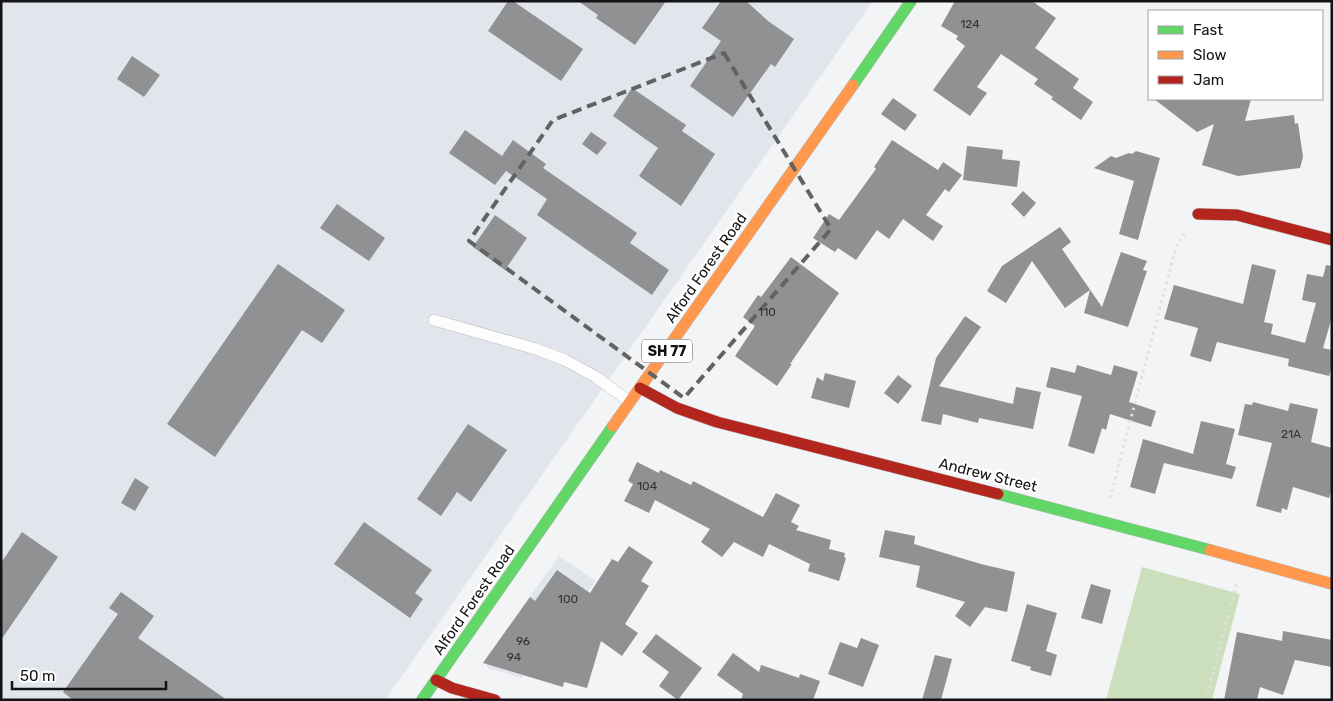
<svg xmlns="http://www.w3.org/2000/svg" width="1333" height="701" viewBox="0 0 1333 701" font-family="Rubik,sans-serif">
<rect width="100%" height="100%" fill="#f3f4f6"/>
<!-- built -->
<g fill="#e2e5ec">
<polygon points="1,1 873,1 385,700 1,700"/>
<polygon points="559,556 596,581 522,678 488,668 485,659"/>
</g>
<!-- green -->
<polygon fill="#cbdfbc" points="1142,567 1240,594 1212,700 1106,700"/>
<!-- building -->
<g fill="#909192">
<polygon points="508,1 513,1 583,49 561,81 488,31"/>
<polygon points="578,1 666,1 635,45 596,18 598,15"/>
<polygon points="721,1 746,1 768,21 794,39 775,67 771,64 733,117 690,86 721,41 702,28"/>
<polygon points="955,1 1032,1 1056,18 1035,48 1079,79 1073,88 1093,102 1081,120 1051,99 1053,97 1034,84 1038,79 1001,54 977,87 987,93 970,116 933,90 965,46 956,39 958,36 941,26"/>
<polygon points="132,56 160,75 144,97 117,79"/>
<polygon points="632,88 686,125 682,131 715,154 681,206 639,176 658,148 613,116"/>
<polygon points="893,98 917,115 905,131 881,114"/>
<polygon points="1154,99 1251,99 1245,121 1294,115 1295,124 1298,123 1303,157 1300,168 1238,176 1202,165 1214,124 1197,132"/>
<polygon points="465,130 502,156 513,140 546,164 543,168 637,233 630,243 669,270 652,295 537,215 547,199 506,171 495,185 449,153"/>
<polygon points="591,132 607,143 597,155 582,144"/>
<polygon points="892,140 938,170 943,162 962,175 949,192 945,189 926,215 943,226 933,241 903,219 889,239 877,230 856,260 838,248 835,252 813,238 829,214 839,220 876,169 874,167"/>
<polygon points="967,146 1003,150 1002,159 1020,161 1017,187 963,180"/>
<polygon points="1136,151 1160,158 1138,240 1119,234 1134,181 1094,168 1111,156 1116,158 1129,153 1132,154"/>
<polygon points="1023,191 1036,203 1024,217 1011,204"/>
<polygon points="337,204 385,238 369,261 320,228"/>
<polygon points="495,215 527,238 505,270 473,247"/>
<polygon points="1060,227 1071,242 1062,249 1102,307 1121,252 1147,261 1143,270 1147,271 1128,327 1084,313 1090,290 1065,308 1032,261 1006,303 987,291 1002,266"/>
<polygon points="791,257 839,293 790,364 792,364 777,386 735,356 755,326 743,317 758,295 761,297"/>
<polygon points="278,264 345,310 322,343 302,330 215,457 167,424"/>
<polygon points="1252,264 1276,270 1264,322 1273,324 1271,334 1305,343 1316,303 1302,300 1307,274 1323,277 1326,265 1332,266 1332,317 1323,348 1332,350 1332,365 1329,376 1288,366 1289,359 1217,342 1211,362 1190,356 1198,328 1164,319 1174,285 1243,304"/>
<polygon points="965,316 981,327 939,386 1013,404 1016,387 1041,392 1033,429 979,418 978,423 943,414 941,425 921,421 936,358"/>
<polygon points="1077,365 1111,375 1114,365 1138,372 1129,402 1156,411 1151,427 1110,414 1106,430 1102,428 1094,454 1068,446 1082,396 1046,387 1051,367 1075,373"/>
<polygon points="825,373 856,381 849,408 811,398 817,377 823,381"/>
<polygon points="898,375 912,386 898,404 884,393"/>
<polygon points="1253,402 1288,411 1290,403 1318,409 1311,442 1332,448 1332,488 1329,498 1293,487 1287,510 1282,508 1281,513 1256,506 1272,443 1238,435 1245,404 1252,405"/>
<polygon points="1201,421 1235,429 1226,464 1236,467 1232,479 1164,463 1155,494 1130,487 1143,439 1193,454"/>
<polygon points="468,424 507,450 471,502 457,492 441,516 417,499"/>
<polygon points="637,462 659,473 660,470 691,485 693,481 763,517 776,493 800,505 791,522 799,526 796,530 831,540 829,549 845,553 844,557 846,558 839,581 808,571 810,564 769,544 763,557 734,542 722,557 701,542 710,529 655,500 649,513 624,501 633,484 628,481"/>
<polygon points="135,478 149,487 135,511 121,503"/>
<polygon points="364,522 432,570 415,593 423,599 410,618 334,564"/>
<polygon points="885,530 915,536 914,544 981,564 1015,572 1007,612 985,607 970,627 955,616 965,602 916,587 920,566 879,557"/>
<polygon points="22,532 58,557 1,640 1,563"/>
<polygon points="629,546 653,562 641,581 649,586 625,624 638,633 622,656 601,641 587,688 564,682 563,687 483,663 530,597 535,601 557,570 590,593 612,559 618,562"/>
<polygon points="1091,584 1111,590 1102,624 1081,618"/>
<polygon points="121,592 154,616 138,638 227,700 73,700 63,692 118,614 109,608"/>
<polygon points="1027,604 1057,613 1046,651 1057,655 1051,676 1030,670 1031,667 1011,661"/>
<polygon points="1283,631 1332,640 1332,667 1295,660 1283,695 1260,687 1257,700 1224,700 1237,632 1282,641"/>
<polygon points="656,634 702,668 678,700 659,686 669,672 642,652"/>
<polygon points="861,638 879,645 863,687 828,674 840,642 857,648"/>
<polygon points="733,653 759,672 761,665 799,678 800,674 820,681 813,700 741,700 743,694 717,675"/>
<polygon points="935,655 952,659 941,700 922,700"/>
</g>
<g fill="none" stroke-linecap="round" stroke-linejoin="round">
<defs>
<polyline id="lane" points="434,320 536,349 565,360 596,377 630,402"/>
<g id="fast">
<polyline points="853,85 911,1"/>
<polyline points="998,494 1210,550"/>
<polyline points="422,700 613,426"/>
</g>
<g id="slow">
<polyline points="613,426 853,85"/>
<polyline points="1210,550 1332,584"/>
</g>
<g id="jam">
<polyline points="1198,214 1237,215 1332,240"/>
<polyline points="640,388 677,408 717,422 998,494"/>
<polyline points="436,680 452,688 495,700"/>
</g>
</defs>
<!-- lane casing -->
<use href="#lane" stroke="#bcbcbe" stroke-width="12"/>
<!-- fast casing -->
<use href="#fast" stroke="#bcbcbe" stroke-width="12"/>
<!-- slow casing -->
<use href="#slow" stroke="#bcbcbe" stroke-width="12"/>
<!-- jam casing -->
<use href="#jam" stroke="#bcbcbe" stroke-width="12"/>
<!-- path -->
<g stroke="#dfe0e0" stroke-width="3" stroke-dasharray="2.5 4" stroke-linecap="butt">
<polyline points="1110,498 1176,247 1185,233"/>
<polyline points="1206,700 1237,582"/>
</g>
<!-- lane -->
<use href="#lane" stroke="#fdfdfe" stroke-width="11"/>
<!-- fast -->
<use href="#fast" stroke="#63d668" stroke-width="11"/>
<!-- slow -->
<use href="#slow" stroke="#ff974d" stroke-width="11"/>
<!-- jam -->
<use href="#jam" stroke="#b3261e" stroke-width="11"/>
</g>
<!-- marked area -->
<path fill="none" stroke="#616264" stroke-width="4" stroke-dasharray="10 6" stroke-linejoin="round" d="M724,53L831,229L684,398L469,241L553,120Z"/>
<g text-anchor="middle" stroke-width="5" stroke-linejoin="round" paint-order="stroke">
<!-- number labels -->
<g font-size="12" fill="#323234">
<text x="970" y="28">124</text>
<text x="767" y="316">110</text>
<text x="1291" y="438">21A</text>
<text x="647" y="490">104</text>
<text x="568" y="603">100</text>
<text x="523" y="645">96</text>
<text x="514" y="661">94</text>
</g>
<!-- shield labels -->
<rect fill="#fff" stroke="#5a5a5b" stroke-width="1" x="642" y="339.5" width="50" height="23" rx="4"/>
<g font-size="14" font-weight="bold" fill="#131315">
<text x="667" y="356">SH 77</text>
</g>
<!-- street labels -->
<g font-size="15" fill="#131315" stroke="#fff">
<text transform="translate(706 268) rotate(-55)" y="5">Alford Forest Road</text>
<text transform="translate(988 475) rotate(14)" y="5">Andrew Street</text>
<text transform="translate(474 600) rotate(-55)" y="5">Alford Forest Road</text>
</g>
</g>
<!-- border -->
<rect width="1333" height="701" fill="none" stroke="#131315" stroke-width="5"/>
<!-- legend -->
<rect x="1148" y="10" width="175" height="90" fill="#ffffff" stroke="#a1a1a1"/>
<rect x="1158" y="26" width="25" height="8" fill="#63d668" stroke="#a1a1a1"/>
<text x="1193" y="35" font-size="15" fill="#131315">Fast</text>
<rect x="1158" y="51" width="25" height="8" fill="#ff974d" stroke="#a1a1a1"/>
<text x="1193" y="60" font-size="15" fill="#131315">Slow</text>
<rect x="1158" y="76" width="25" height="8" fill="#b3261e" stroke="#a1a1a1"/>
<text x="1193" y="85" font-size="15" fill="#131315">Jam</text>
<!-- scale -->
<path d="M12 681v8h154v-8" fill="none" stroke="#131315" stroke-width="2.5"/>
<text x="20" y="681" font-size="15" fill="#131315" stroke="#ffffff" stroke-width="4" paint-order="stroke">50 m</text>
</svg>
